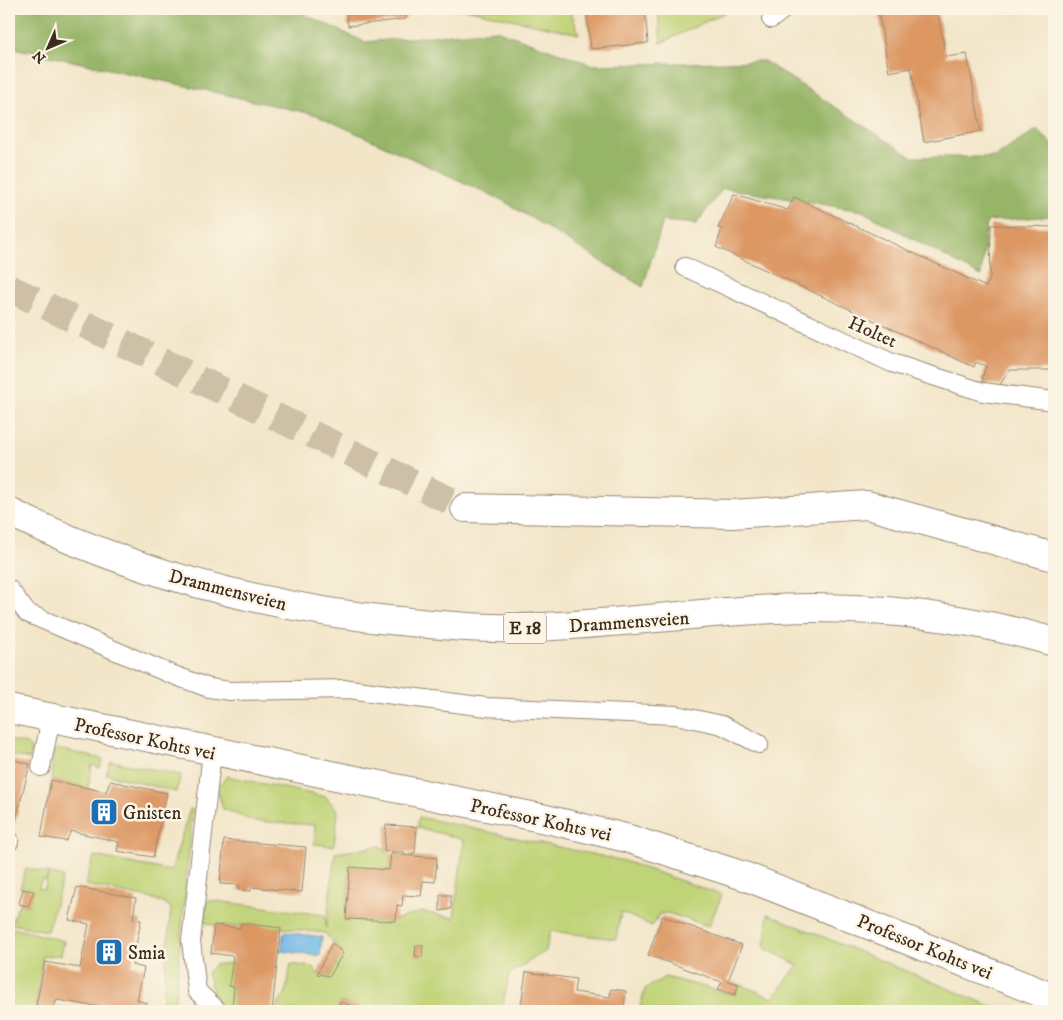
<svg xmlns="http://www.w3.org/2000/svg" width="1063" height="1020" viewBox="0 0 1063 1020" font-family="'IM FELL DW Pica',serif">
<rect width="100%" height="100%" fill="#fcf5e5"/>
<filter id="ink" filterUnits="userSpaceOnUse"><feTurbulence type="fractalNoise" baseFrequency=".02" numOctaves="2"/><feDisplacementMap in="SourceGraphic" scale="10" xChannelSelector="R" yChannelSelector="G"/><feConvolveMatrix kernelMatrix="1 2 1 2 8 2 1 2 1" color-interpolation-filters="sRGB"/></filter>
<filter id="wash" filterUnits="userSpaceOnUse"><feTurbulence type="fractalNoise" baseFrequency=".0096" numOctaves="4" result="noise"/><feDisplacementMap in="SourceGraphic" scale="20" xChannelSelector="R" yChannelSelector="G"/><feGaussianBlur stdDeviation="1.12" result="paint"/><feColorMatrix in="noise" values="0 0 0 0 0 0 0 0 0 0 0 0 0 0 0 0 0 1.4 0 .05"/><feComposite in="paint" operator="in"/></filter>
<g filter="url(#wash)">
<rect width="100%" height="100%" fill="#f2e5c8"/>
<!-- green -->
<g fill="#bfd377" stroke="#7d7e4a">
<polygon points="417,9 570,9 579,34 465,9 417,12"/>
<polygon points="658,9 732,9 661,43"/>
<polygon points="9,740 27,744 31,749 30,759 9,755"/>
<polygon points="58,749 103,759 100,768 92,765 88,788 51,780 53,752"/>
<polygon points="111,761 181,775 176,792 106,774"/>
<polygon points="227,776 326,797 338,811 334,846 314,844 315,825 253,821 223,809 217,788"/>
<polygon points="190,809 193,809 174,1011 162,1011 171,907 154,899 85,885 94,856 171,871"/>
<polygon points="419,817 624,861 722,895 709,926 667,913 660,914 652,926 621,912 616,939 550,931 546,951 509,974 502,1011 373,1011 340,1002 337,1011 273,1011 285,995 291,964 313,967 317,974 330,976 343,953 325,933 281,928 214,925 203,922 208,900 325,915 326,928 335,853 381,846 384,851 391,854 389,870 350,867 346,919 386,922 422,912 454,918 464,840 417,827"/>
<polygon points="26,868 48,873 46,880 41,880 39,888 44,889 49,873 63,877 47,931 11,924 19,904 28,906 33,892 20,888"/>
<polygon points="768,914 1003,1011 639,1011 645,989 665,977 735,995 739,984 773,998 798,965 764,948"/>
<polygon points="13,928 64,941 61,955 43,956 36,1005 107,1011 9,1011 9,944"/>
<polygon points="232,963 229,986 234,987 232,1008 225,1011 217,1003 207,973 214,965"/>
</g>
<!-- forest -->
<polygon fill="#97b568" stroke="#697043" points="9,9 293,9 365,42 496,30 593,65 764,61 912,157 995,157 1037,129 1054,146 1054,216 987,221 981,276 862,211 723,188 696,224 663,221 643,287 502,200 317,115 9,47"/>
<!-- water -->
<polygon fill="#70b8e7" stroke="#567182" points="284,932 322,937 320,956 281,951"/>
<g id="blocks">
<!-- building -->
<g fill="#dc9763">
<polygon points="346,9 404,9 406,19 348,26"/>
<polygon points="586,9 645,9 648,43 591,49"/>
<polygon points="878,9 937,9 946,57 967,54 981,131 924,142 911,68 889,72"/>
<polygon points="734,194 788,210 794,197 986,287 990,279 991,225 1054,227 1054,370 1009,370 1000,385 986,384 982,379 986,366 976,362 974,367 716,247 722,229 718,228"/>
<polygon points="9,759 30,764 15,823 9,822"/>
<polygon points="51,780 106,792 110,781 167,793 153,857 117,851 119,842 71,831 66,841 41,837"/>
<polygon points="386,825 417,827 415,853 384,851"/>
<polygon points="224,840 306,847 302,892 251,887 251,891 238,890 239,885 220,884"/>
<polygon points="391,854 437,858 435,882 423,881 421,896 403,895 402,906 397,905 396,921 346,919 350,867 389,870"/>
<polygon points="77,887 136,898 133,919 141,920 132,965 144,968 137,1000 147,1003 145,1011 124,1011 57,1000 53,1008 36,1005 45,962 80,968 89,924 69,920"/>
<polygon points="23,889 34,891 28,906 19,904"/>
<polygon points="440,895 451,895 451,909 440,911"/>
<polygon points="662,916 742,945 728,981 739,984 735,995 718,989 722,982 648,955"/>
<polygon points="241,923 281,928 272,1011 232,1008 234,987 229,986 233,956 211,953 214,925 240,928"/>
<polygon points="332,943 343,953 330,976 317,974"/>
<polygon points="416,945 423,945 422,957 415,956"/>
<polygon points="526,972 576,979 574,992 610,997 611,989 626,991 624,1007 608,1005 608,1011 520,1011"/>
<polygon points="340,1002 371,1011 337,1011"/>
</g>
</g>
</g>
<g filter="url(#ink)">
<use href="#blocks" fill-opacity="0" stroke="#968873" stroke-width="1"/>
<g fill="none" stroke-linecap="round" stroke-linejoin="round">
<!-- highway-tunnel -->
<polyline stroke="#cdc0a6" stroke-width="28" stroke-dasharray="28 14" stroke-linecap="butt" points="9,288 465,508"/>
<defs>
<g id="lane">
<polyline points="771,19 784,9"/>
<polyline points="685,267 892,363 983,392 1054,401"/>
<polyline points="9,589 27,613 168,673 209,688 230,691 349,689 486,707 676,715 722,725 759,744"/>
<polyline points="212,752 191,941 197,991 218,1011"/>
<polyline points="41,767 51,718"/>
<polyline points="9,842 9,839"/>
</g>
<polyline id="secondary" points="9,709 546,819 626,838 747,877 1054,998"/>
<g id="highway">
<polyline points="465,508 733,514 867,505 1054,557"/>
<path d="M9,512C138,575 278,611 420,623C450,626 481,629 511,628C611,626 711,609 811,608C893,608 976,619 1054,642"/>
</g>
</defs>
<!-- lane casing -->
<use href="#lane" stroke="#968873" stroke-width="20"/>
<!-- secondary casing -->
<use href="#secondary" stroke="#968873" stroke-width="30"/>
<!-- highway casing -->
<use href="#highway" stroke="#968873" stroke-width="30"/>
<!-- lane -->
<use href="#lane" stroke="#fff" stroke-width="18"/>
<!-- secondary -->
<use href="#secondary" stroke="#fff" stroke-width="28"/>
<!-- highway -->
<use href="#highway" stroke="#fff" stroke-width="28"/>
</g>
</g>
<!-- icons -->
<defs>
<symbol id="building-square" viewBox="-11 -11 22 22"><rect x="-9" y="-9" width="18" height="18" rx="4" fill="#1f6fb2" stroke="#fcf5e5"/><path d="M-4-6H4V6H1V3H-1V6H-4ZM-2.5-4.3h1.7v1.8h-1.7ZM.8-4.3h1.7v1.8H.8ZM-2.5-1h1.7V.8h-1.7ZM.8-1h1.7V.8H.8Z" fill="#fff"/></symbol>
</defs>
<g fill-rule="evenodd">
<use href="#building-square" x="88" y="796" width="32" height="32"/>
<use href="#building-square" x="93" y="936" width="32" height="32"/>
</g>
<g text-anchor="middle" stroke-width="5" stroke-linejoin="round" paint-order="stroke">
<!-- shield labels -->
<rect fill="#fcf5e5" stroke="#75675a" stroke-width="1" x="504" y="612.5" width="42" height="31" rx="4"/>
<g font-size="18" font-weight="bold" fill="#3b2a1e">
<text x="525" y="634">E 18</text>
</g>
<!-- street labels -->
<g font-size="19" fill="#3b2a1e" stroke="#fcf5e5">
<text transform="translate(873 331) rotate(24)" y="7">Holtet</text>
<text transform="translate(228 589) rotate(14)" y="7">Drammensveien</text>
<text transform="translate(629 621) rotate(-4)" y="7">Drammensveien</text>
<text transform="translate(145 738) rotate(12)" y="7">Professor Kohts vei</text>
<text transform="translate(541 819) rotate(12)" y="7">Professor Kohts vei</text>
<text transform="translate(925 946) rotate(22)" y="7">Professor Kohts vei</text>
</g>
<!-- poi labels -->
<g font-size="19" fill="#3b2a1e" stroke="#fcf5e5" text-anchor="start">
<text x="123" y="819">Gnisten</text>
<text x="128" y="959">Smia</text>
</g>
</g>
<!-- margin -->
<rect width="1063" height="1020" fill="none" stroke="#fcf5e5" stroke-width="30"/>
<!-- north arrow -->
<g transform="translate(48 48) rotate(225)" stroke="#fcf5e5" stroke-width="4" paint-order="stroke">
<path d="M0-4L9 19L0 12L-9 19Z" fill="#3b2a1e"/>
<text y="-8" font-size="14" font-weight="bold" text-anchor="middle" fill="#3b2a1e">N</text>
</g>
</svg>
